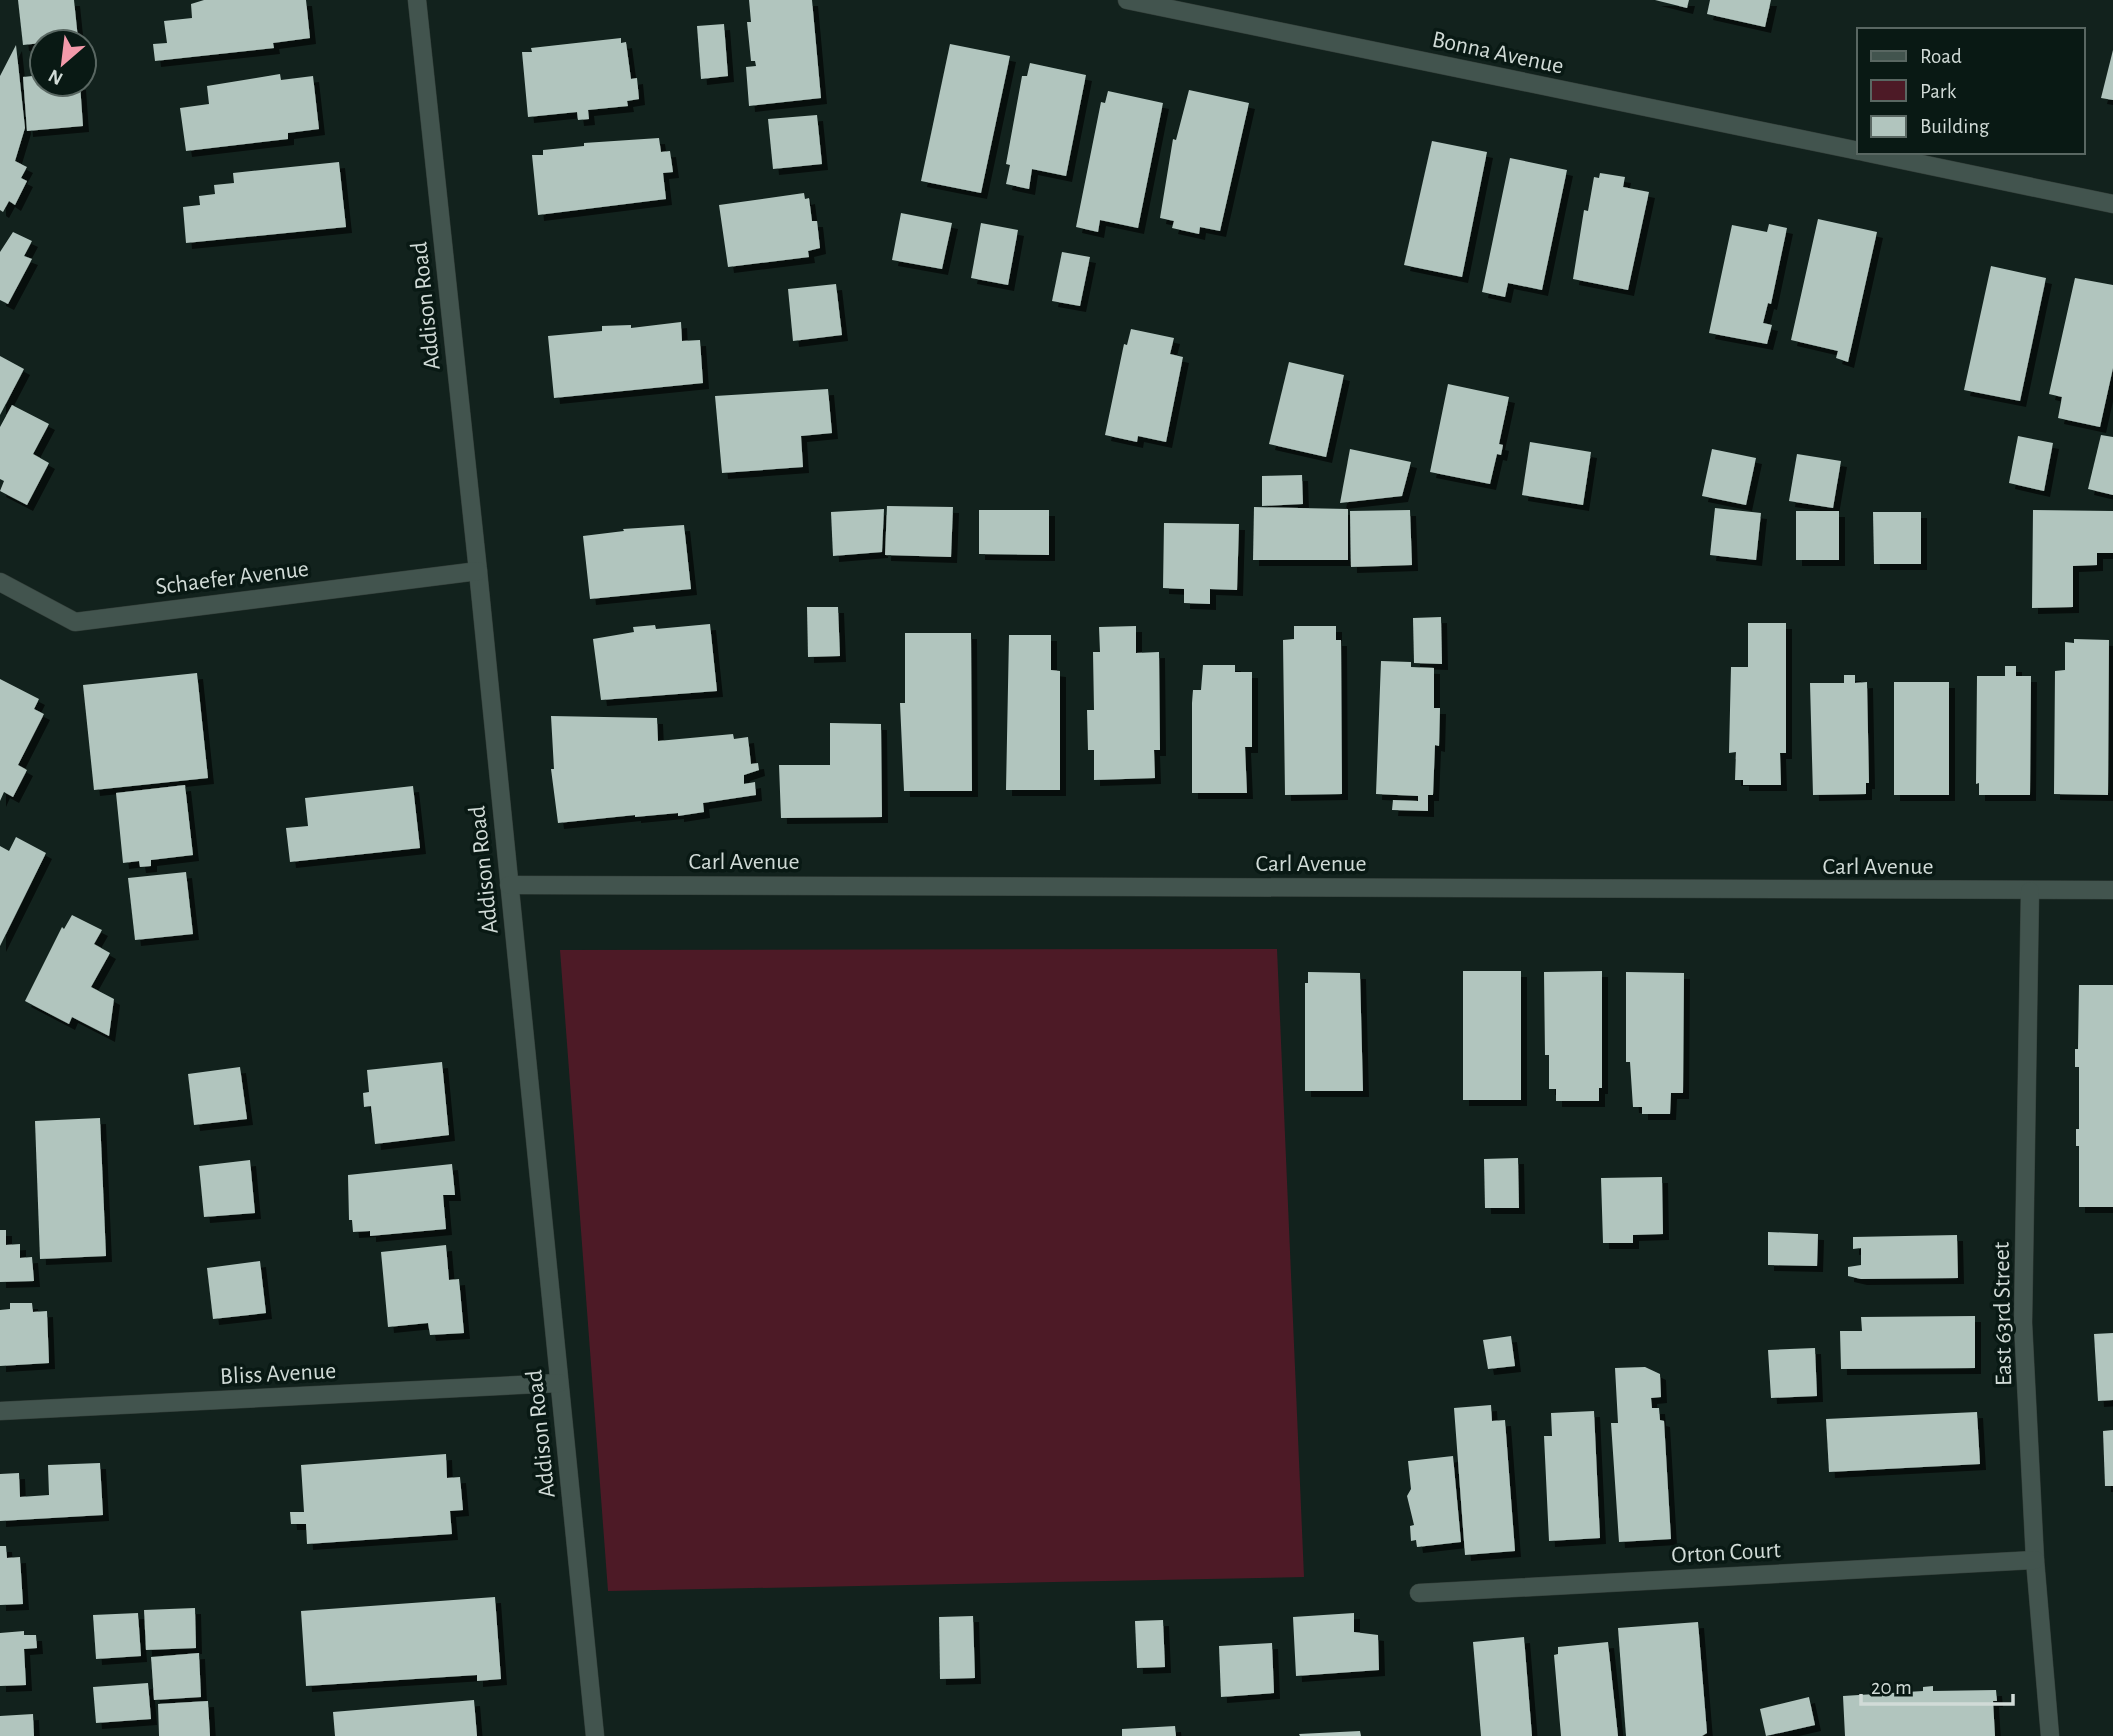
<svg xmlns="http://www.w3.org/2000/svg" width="2113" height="1736" viewBox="0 0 2113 1736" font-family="'Alegreya Sans',sans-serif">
<defs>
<filter id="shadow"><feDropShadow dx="6" dy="6" stdDeviation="0" flood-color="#0009"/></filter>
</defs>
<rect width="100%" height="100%" fill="#12221d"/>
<!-- green -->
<polygon fill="#4d1a26" points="1277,949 1304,1577 608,1591 560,950"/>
<!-- building -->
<g fill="#b1c5be" filter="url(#shadow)">
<polygon points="18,0 74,0 78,39 23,45"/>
<polygon points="204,0 306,0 310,38 273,43 274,48 155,61 153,44 167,43 164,21 192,18 191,4"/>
<polygon points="749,0 812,0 821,98 749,106 746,67 756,66 755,61 751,61 747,22 751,22"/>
<polygon points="1655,0 1689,0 1687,8"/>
<polygon points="1710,0 1771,0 1765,27 1707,14"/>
<polygon points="724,24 728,76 701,79 697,26"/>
<polygon points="621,38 621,43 626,42 631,79 637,78 639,99 627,101 628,106 588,110 589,119 578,120 577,112 528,117 522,52 532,52 531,48"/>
<polygon points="950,44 1010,56 981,193 921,181"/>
<polygon points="16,45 25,128 15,161 27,167 21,178 27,181 15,205 9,201 3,212 0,210 0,76"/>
<polygon points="2113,50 2113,100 2101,98"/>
<polygon points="1030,63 1086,75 1066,176 1032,169 1029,189 1006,184 1010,165 1006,164 1022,76 1027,76"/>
<polygon points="280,74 281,80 313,76 319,129 288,133 288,139 186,151 180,108 209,104 207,86"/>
<polygon points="42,75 42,84 80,84 83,126 27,131 23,77"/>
<polygon points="1189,90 1249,103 1220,231 1200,227 1199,234 1172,228 1174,221 1160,218 1173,139 1176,140"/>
<polygon points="1108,91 1163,103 1138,228 1100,220 1098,232 1076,227 1101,102 1105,103"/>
<polygon points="817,115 822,164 773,169 768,119"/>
<polygon points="659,138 661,152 670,151 673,172 663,173 666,199 538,215 532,155 543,155 543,150 584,146 584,143"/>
<polygon points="1432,141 1487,152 1462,277 1404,265"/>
<polygon points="1510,158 1567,170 1542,290 1508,283 1505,297 1482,292"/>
<polygon points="339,162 346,227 186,243 183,207 200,205 199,196 215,194 214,185 234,183 233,173"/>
<polygon points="1600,173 1625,177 1623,187 1649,192 1628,290 1573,279 1584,210 1588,211 1594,177 1599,178"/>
<polygon points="804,193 805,199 809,198 812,221 817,221 820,248 808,251 809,257 728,267 719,205"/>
<polygon points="901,213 952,223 942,269 892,260"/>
<polygon points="1818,219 1877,232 1848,362 1836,358 1838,351 1791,340"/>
<polygon points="981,223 1018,230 1008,285 971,278"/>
<polygon points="1769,224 1787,228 1771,304 1768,303 1763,323 1772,325 1767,344 1709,333 1732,225 1767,232"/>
<polygon points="13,232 32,241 24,256 32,259 8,304 0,300 0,252"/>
<polygon points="1062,252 1090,257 1080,306 1052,301"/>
<polygon points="1991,266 2046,278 2020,401 1964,390"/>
<polygon points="2075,278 2113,285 2113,368 2100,427 2058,418 2062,397 2049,394"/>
<polygon points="836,284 842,335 793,341 788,289"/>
<polygon points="681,322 682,341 700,340 703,383 554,398 548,336 602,331 602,326 631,325 631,328"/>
<polygon points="1131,329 1174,338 1170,354 1183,357 1166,442 1138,436 1137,442 1105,435 1124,344 1127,345"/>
<polygon points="0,356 24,369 0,415"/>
<polygon points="1289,362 1344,375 1326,457 1269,444"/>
<polygon points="1448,384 1509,397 1499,444 1503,445 1501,455 1497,454 1490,484 1430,472"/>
<polygon points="828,389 832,433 801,436 803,467 722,473 715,396"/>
<polygon points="12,405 49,424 33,454 49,463 27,505 0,491 4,481 0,479 0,427"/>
<polygon points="2101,435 2113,437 2113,495 2088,489"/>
<polygon points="2018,436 2053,443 2044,491 2009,483"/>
<polygon points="1530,442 1591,452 1583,505 1522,495"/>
<polygon points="1350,449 1411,462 1402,496 1340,503"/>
<polygon points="1712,449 1756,458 1746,505 1702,496"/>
<polygon points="1797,454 1841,461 1833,508 1789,501"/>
<polygon points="1302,475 1303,504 1262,506 1262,476"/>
<polygon points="887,506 953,507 951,557 885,555"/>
<polygon points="1254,507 1348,509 1348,560 1253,560"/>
<polygon points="1715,508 1761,513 1756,560 1710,555"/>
<polygon points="884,509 882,552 833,556 831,512"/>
<polygon points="979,510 1049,510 1049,555 979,554"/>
<polygon points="1410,510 1412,565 1351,567 1350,511"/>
<polygon points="2033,510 2113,511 2113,553 2097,553 2097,565 2073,566 2073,607 2032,608"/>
<rect x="1796" y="511" width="43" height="49"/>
<polygon points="1873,512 1921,512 1921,564 1874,564"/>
<polygon points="1164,523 1239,524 1237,590 1210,589 1210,604 1184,603 1184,589 1163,588"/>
<polygon points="684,525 691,589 590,599 583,536 624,531 623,529"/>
<polygon points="807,607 838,607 840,656 808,657"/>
<polygon points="1441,617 1442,664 1414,663 1413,618"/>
<polygon points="1748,623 1786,623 1786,753 1780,753 1781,785 1743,785 1743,780 1735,780 1736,752 1729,753 1731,667 1748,667"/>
<polygon points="710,624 717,691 601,700 593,639 634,632 633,627 655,625 656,629"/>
<polygon points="1136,626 1136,653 1159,652 1160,750 1154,750 1155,778 1094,780 1094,750 1088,750 1087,710 1094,710 1093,652 1100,652 1099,627"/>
<polygon points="1294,626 1336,626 1336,640 1341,640 1342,794 1285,795 1283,640 1294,639"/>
<polygon points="905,633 971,633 972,791 904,791 900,703 905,703"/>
<polygon points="1009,635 1051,635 1051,670 1060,671 1060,790 1006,790"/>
<polygon points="2074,639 2109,640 2108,795 2054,794 2055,671 2065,670 2065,642 2074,643"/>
<polygon points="1381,661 1411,662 1411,667 1434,668 1434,708 1440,708 1439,746 1435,745 1433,795 1428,795 1428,811 1392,810 1393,800 1418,801 1418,796 1376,794"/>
<polygon points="1203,665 1235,665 1235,672 1252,672 1252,747 1245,747 1247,793 1192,793 1192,703 1193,690 1201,690"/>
<polygon points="2005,666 2016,666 2016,676 2031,676 2030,795 1979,795 1979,783 1976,784 1977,676 2005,676"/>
<polygon points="197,673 208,778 94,790 83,685"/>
<polygon points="1844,675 1855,675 1855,683 1867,682 1869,783 1866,783 1866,794 1813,795 1810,683 1844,683"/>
<polygon points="0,679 39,699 34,709 44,714 18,765 27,770 13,797 4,792 0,801"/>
<rect x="1894" y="682" width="55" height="113"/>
<polygon points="551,716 657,718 658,741 733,734 734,739 748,737 751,764 758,763 759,770 744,775 744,784 755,782 756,795 703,803 704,812 678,816 678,813 635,817 635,815 558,823 551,769 554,769"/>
<polygon points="830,723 881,724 882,817 781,818 779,765 830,765"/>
<polygon points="185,785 193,855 151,860 151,866 140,867 139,861 123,863 116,793"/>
<polygon points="413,786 420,848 290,862 286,828 308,826 305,798"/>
<polygon points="16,837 46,853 0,946 0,846 9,851"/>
<polygon points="186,872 193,934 135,940 128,878"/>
<polygon points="72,915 102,930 94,944 110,953 91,987 114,999 109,1036 72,1017 69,1024 25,1001 62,927 64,929"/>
<rect x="1463" y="971" width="58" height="129"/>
<polygon points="1602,971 1602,1088 1599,1088 1599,1101 1556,1101 1556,1089 1549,1089 1549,1055 1545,1055 1544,972"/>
<polygon points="1308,972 1360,973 1363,1091 1305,1091 1305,983 1308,983"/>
<polygon points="1626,972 1684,973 1683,1093 1671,1093 1670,1114 1642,1114 1642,1107 1633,1107 1630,1062 1626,1062"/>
<polygon points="2079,985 2113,985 2113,1207 2079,1207 2079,1146 2076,1146 2076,1129 2079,1129 2079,1067 2075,1067 2075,1049 2078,1049"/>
<polygon points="442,1062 449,1135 375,1144 371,1106 364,1107 363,1093 369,1092 367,1070"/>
<polygon points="240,1067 247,1119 194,1125 188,1074"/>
<polygon points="100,1118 106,1256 40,1259 35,1121"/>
<polygon points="1518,1158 1519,1208 1485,1208 1484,1159"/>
<polygon points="250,1160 255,1213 204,1217 199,1166"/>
<polygon points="452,1164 455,1195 443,1195 446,1229 370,1236 370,1231 353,1232 352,1220 349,1220 348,1175"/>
<polygon points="1662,1177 1663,1234 1633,1235 1633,1243 1603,1243 1601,1178"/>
<polygon points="0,1230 6,1230 6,1245 20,1244 20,1258 32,1257 34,1281 0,1282"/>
<polygon points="1768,1232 1818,1234 1817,1266 1768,1265"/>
<polygon points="1957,1235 1958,1278 1861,1279 1848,1276 1848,1267 1861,1265 1861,1248 1853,1249 1853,1237"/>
<polygon points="446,1245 449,1280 459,1279 464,1333 430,1335 428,1323 388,1327 381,1252"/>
<polygon points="260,1261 266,1313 213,1319 207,1268"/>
<polygon points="10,1303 32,1303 33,1312 47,1311 49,1363 0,1366 0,1310 10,1309"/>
<polygon points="1975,1316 1975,1368 1841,1369 1840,1331 1862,1331 1861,1317"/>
<polygon points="2113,1333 2113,1400 2098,1401 2094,1334"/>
<polygon points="1511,1336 1515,1366 1488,1369 1483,1340"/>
<polygon points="1815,1348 1817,1396 1771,1398 1768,1350"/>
<polygon points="1645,1367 1660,1374 1661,1397 1651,1398 1652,1408 1659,1408 1660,1420 1664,1421 1671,1539 1619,1542 1611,1423 1618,1423 1615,1368"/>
<polygon points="1491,1405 1492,1421 1505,1420 1515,1551 1465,1555 1454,1408"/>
<polygon points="1594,1411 1600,1538 1549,1541 1544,1436 1552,1436 1551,1413"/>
<polygon points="1977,1412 1980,1464 1829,1472 1826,1419"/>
<polygon points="2113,1430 2113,1486 2105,1486 2103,1431"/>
<polygon points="446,1454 447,1478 460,1477 463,1510 450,1511 452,1534 307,1544 306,1524 291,1524 290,1512 304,1512 301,1465"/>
<polygon points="1453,1456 1461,1542 1417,1547 1416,1540 1411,1541 1410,1526 1414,1525 1407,1496 1411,1489 1408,1461"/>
<polygon points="100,1463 103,1515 0,1521 0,1474 19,1473 20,1497 49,1495 48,1465"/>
<polygon points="0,1546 6,1546 7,1558 20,1557 23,1604 0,1605"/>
<polygon points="495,1597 501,1679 477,1681 477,1675 306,1686 301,1611"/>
<polygon points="195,1608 196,1648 146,1650 144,1610"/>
<polygon points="138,1613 141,1656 96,1659 93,1615"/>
<polygon points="1354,1613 1354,1632 1378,1635 1379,1670 1296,1676 1293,1617"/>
<polygon points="973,1616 975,1678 940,1679 939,1617"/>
<polygon points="1163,1620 1165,1667 1137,1668 1135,1621"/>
<polygon points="1698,1622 1707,1733 1702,1736 1626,1736 1618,1628"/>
<polygon points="24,1631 24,1635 36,1635 37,1648 24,1649 26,1685 0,1686 0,1633"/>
<polygon points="1524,1637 1532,1736 1481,1736 1473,1642"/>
<polygon points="1608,1642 1618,1736 1561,1736 1554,1655 1558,1654 1558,1647"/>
<polygon points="1272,1643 1274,1693 1221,1697 1219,1646"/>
<polygon points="199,1653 201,1697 154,1700 151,1657"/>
<polygon points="148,1683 151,1719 96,1723 93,1687"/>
<polygon points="1933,1686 1933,1691 1996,1690 1997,1701 1993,1701 1995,1736 1845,1736 1843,1696 1923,1691 1923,1687"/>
<polygon points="1809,1697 1815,1725 1766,1736 1760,1709"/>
<polygon points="474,1700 477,1736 335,1736 333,1712"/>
<polygon points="208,1701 210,1736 159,1736 158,1704"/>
<polygon points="33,1714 34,1736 0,1736 0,1716"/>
<polygon points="1175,1726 1176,1736 1122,1736 1122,1729"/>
<polygon points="1360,1731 1361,1736 1300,1736 1299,1734"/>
</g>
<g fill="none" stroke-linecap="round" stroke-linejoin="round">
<defs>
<g id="minor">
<polyline points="417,0 478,571 595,1736"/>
<polyline points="1127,0 1859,151"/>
<polyline points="1864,152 2113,204"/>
<polyline points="0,582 75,622 478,571"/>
<polyline points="509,885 2113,890"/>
<polyline points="2030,891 2023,1323 2035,1560 2050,1736"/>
<polyline points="0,1411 559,1383"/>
<polyline points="1419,1593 2035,1560"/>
</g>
</defs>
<!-- minor casing -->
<use href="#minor" stroke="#333e39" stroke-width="19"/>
<!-- minor -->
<use href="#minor" stroke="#42544e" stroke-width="18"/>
</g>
<g text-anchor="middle" stroke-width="7" stroke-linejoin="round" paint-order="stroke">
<!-- street labels -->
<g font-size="24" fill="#d1dbd7" stroke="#091914">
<text transform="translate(1498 52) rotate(12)" y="8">Bonna Avenue</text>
<text transform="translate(425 306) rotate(-96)" y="8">Addison Road</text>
<text transform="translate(232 577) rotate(-7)" y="8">Schaefer Avenue</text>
<text x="744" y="869">Carl Avenue</text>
<text x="1311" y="871">Carl Avenue</text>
<text x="1878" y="874">Carl Avenue</text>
<text transform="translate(483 870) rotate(-96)" y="8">Addison Road</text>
<text transform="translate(2002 1314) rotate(-91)" y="8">East 63rd Street</text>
<text transform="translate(278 1373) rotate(-3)" y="8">Bliss Avenue</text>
<text transform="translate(540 1434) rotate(-96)" y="8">Addison Road</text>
<text transform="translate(1726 1552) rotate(-3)" y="8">Orton Court</text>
</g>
</g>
<!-- legend -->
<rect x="1857" y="28" width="228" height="126" fill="#091914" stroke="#596762" stroke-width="2"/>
<rect x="1871" y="51" width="35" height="10" fill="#42544e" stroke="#596762" stroke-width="2"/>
<text x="1920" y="63" font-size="21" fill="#d1dbd7">Road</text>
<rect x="1871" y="80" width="35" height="21" fill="#4d1a26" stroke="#596762" stroke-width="2"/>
<text x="1920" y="98" font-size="21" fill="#d1dbd7">Park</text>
<rect x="1871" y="116" width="35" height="21" fill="#b1c5be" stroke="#596762" stroke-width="2"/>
<text x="1920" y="133" font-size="21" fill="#d1dbd7">Building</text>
<!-- north arrow -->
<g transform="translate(63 63) rotate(208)"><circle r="33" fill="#091914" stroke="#596762" stroke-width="2"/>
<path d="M0-5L12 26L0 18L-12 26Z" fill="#f39aaa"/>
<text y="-10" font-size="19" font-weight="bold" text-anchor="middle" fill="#d1dbd7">N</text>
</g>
<!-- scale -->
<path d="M1861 1694v10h152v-10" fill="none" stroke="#d1dbd7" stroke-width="3.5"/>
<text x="1871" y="1694" font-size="21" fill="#d1dbd7" stroke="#091914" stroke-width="5" paint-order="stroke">20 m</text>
</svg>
